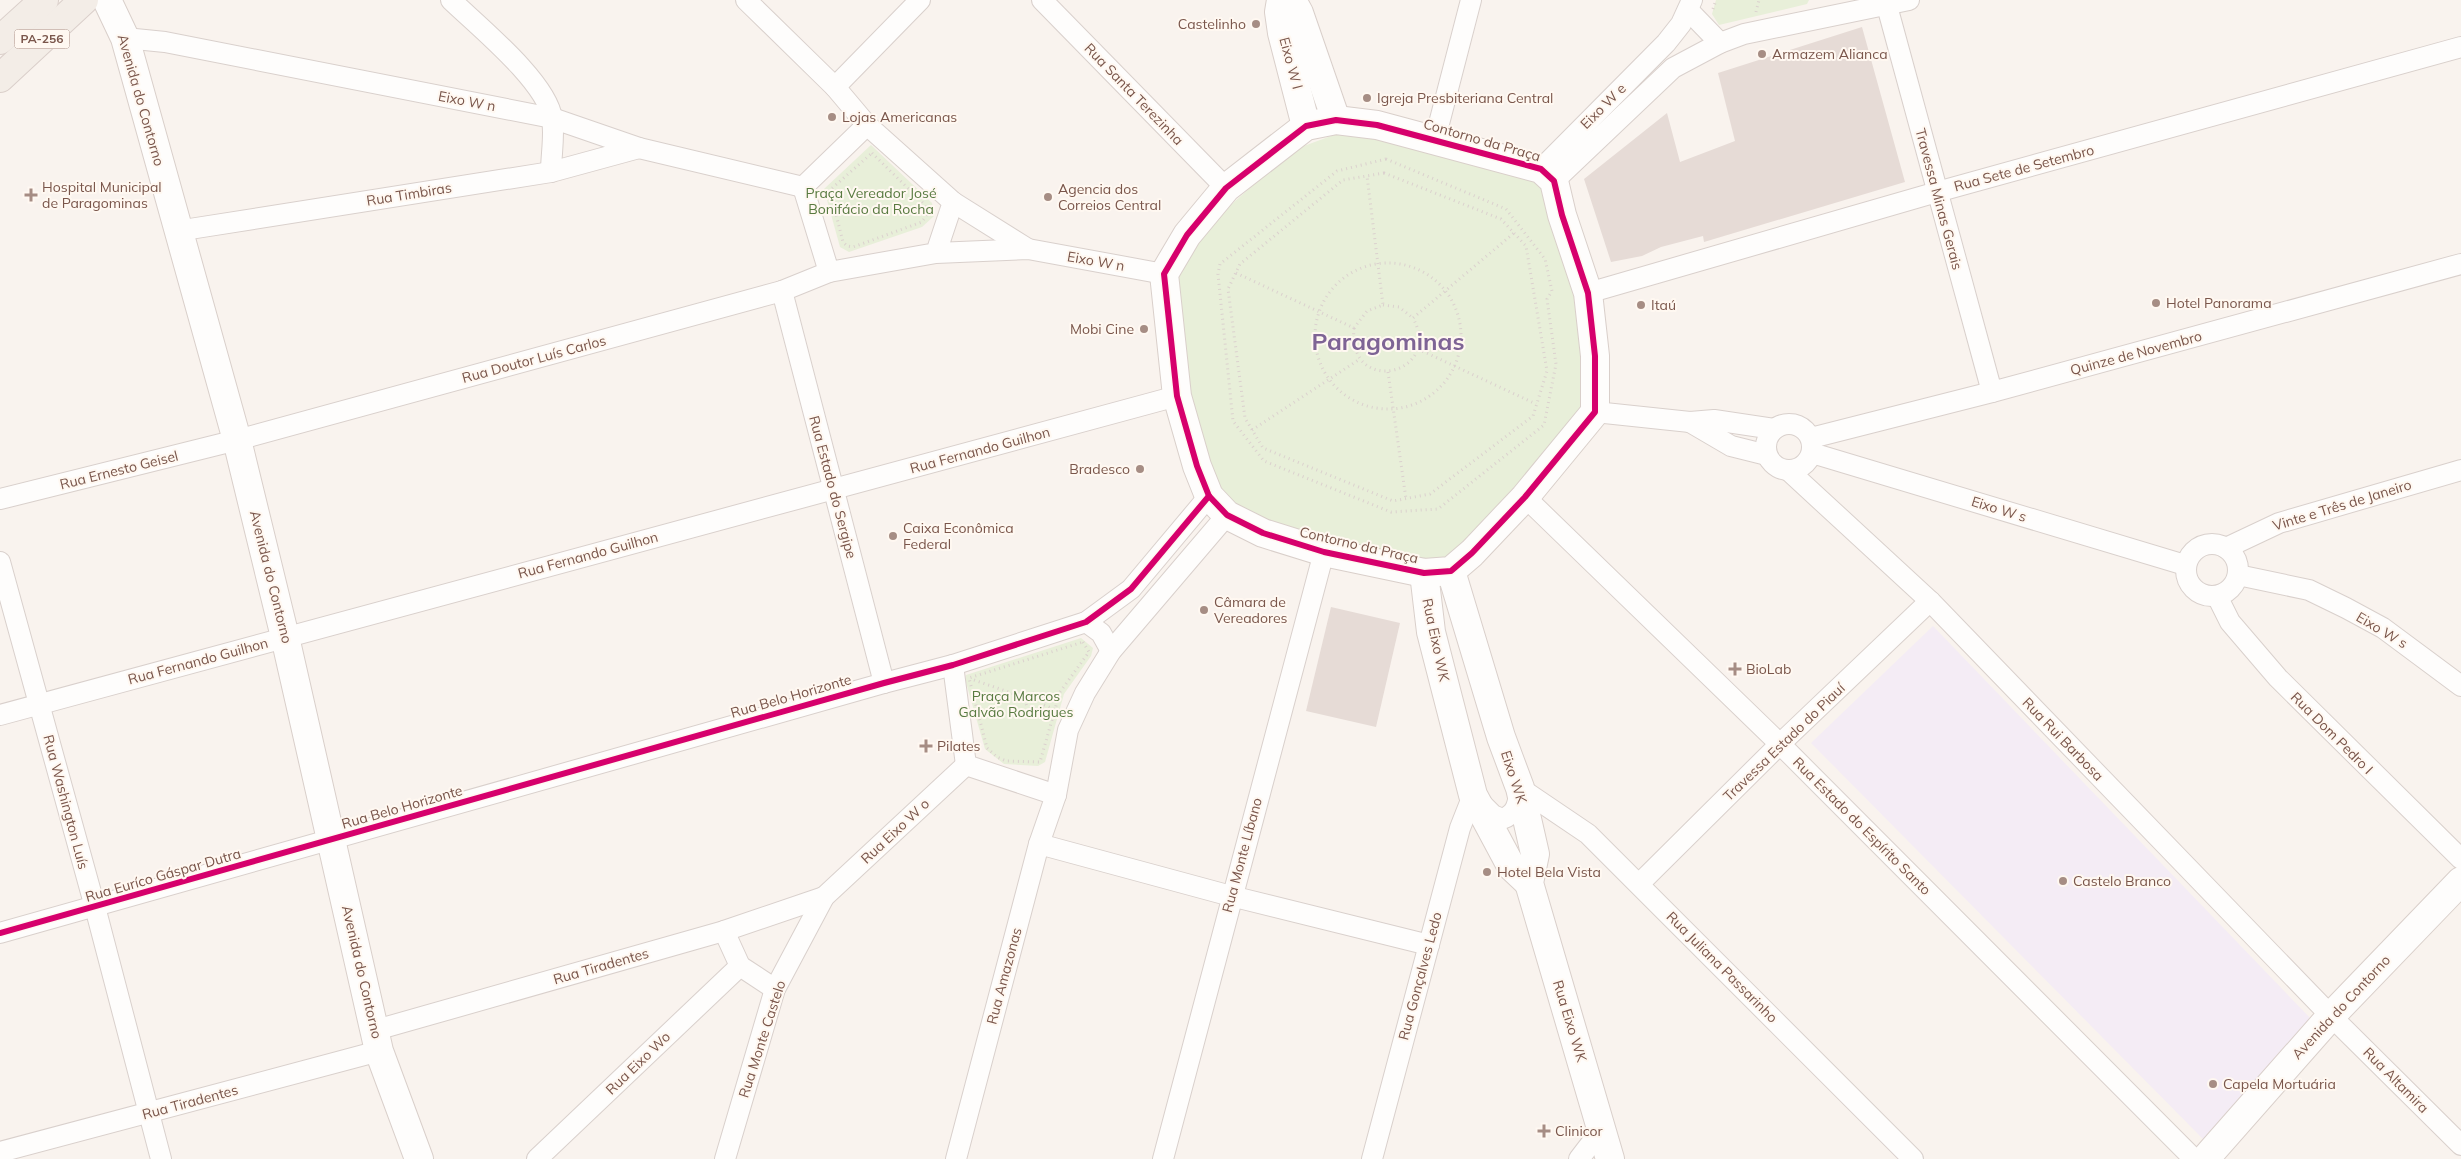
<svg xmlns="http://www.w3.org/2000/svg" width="2461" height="1159" viewBox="0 0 2461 1159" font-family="Mulish,sans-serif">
<rect width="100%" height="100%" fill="#f9f3ee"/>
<!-- education -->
<polygon fill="#f4ecf5" points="1933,626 2311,1019 2203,1139 1811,743"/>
<!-- green -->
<g fill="#e8efd9">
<polygon points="1716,0 1809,0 1807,4 1719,25 1712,14"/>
<polygon points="1350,129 1548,179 1585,294 1593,411 1440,573 1229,513 1199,465 1169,279 1192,246 1234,202 1293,150"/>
<polygon points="871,145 932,203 934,216 922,227 849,252 840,247 824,189"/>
<polygon points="1081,638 1093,648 1091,656 1064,694 1045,762 1038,766 1004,764 985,749 965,679 966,675"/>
</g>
<!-- building -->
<g fill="#e6dbd6">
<polygon points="1862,27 1905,182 1704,242 1703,236 1661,247 1642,256 1611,262 1584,179 1667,113 1680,162 1735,141 1718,73"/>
<polygon points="1331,607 1400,623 1376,727 1306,711"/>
</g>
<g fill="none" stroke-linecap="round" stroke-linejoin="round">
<defs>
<g id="street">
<path d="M451,0C478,26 547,82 552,118C555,135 551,155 551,172"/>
<polyline points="746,0 835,87 867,125"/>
<polyline points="1042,0 1226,188"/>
<polyline points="1887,6 1992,392"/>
<polyline points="1688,10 1720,43"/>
<polyline points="125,38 165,42 552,118 639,148 803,187"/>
<polyline points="835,87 920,0"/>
<polyline points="1435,139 1471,0"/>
<polyline points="1541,169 1666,43 1681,24 1692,0"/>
<polyline points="1554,181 1673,68 1720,43 1744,34 1909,0"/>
<polyline points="953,202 1028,249"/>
<polyline points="177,231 551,172 639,148"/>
<polyline points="936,253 953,202 867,125 803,187 829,272 936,253 1028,249 1164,274"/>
<polyline points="782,291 884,683"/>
<polyline points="1588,293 1937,192 2461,47"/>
<polyline points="1595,412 1690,422 1714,420 1774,429"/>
<polyline points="1690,422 1731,446 1767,455"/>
<circle cx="1789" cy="447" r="23"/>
<polyline points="1811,438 1992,392 2461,264"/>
<polyline points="1812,453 2185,565"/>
<polyline points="1789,471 1930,601 2331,1016 2461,1145"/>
<polyline points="1525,497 1780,744 2194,1159"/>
<polyline points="0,499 237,440 782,291 829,272"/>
<circle cx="2212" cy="570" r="26"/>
<polyline points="2226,548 2279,523 2461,470"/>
<polyline points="0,562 95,907 161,1159"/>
<polyline points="2238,575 2309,590 2346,608 2383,628 2461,686"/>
<polyline points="2217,596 2230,622 2278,678 2461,859"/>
<polyline points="1086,622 1101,633 1111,651"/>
<polyline points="953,665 966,765 1056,795"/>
<polyline points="0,715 1177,396"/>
<polyline points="1039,844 1231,896 1429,945"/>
<polyline points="1639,884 1780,744 1930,601"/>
<polyline points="724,931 740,966 775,989"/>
<polyline points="0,933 884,683 953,665 1086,622 1131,589 1209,496"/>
<polyline points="376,1030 724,931 824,897"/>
<polyline points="0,1152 379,1051"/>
<polyline points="537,1159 740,966"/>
<polyline points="725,1159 775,989 824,897 966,765"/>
<polyline points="956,1159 1039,844 1056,795 1068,730 1085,693 1111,651 1227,515"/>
<polyline points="1163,1159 1324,552"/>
<path d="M1372,1159L1460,828L1473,795L1493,815L1502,819C1517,814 1518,803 1520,788L1588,834L1913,1159"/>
<polyline points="1579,1159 1602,1129"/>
</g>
<g id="secondary">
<polyline points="107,0 125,38 237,440 285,637 379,1051 419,1159"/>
<polyline points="1281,0 1279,12 1282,33 1306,126"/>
<polyline points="1292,0 1299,13 1336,120"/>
<polygon points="1336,120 1377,125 1541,169 1554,181 1562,215 1588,293 1595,356 1595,412 1525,497 1472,553 1451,571 1424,573 1324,552 1263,533 1227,515 1209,496 1197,466 1177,396 1164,274 1187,235 1226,188 1306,126"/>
<polyline points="1451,571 1501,737 1520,788 1535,854 1529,883 1610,1159"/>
<polyline points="1424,573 1431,632 1473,795 1511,866 1529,883"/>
<polyline points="2205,1159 2331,1016 2461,881"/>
</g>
<g id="primary">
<polyline points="0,40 44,0"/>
<polyline points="0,78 84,0"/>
</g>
</defs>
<!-- street casing -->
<use href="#street" stroke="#d9d0cc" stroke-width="22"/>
<!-- secondary casing -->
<use href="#secondary" stroke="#d9cfca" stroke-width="30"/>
<!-- primary casing -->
<use href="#primary" stroke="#dacfca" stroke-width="30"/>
<!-- path -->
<g stroke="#dbd1ce" stroke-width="3" stroke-dasharray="1 4" stroke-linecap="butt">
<polyline points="1713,9 1716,0"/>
<polyline points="1756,12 1759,0"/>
<polygon points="872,153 924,204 928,213 922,222 853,247 847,246 843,242 830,190"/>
<polygon points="1386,159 1506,209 1545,259 1552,291 1547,299 1556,364 1544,425 1438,509 1391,512 1264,461 1233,421 1218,274 1220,264 1337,171"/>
<polygon points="1384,173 1501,219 1526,246 1547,371 1533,416 1430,494 1393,501 1263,448 1245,418 1228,289 1240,264 1343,180"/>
<circle cx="1388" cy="336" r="73"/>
<polyline points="1236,273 1354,328 1367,311 1383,305 1367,176"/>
<polyline points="1383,305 1399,307 1413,318"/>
<path d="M1354,328C1347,397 1444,375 1413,318L1514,233"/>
<polyline points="1418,349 1536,404"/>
<polyline points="1388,372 1406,499"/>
<polyline points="1252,430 1360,359"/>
<polygon points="1083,642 1089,652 1060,692 1040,762 1006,761 997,757 987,748 969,678"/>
<polyline points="974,680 1026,698"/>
<circle cx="1035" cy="702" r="9"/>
<polyline points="1044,705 1056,710"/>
</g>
<!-- street -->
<use href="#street" stroke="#fefdfc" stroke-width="20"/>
<!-- secondary -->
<use href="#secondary" stroke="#fefdfc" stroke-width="28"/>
<!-- primary -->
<use href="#primary" stroke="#f3ede7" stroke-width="28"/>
<defs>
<g id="cycleway">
<polygon points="1336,120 1377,125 1541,169 1554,181 1562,215 1588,293 1595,356 1595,412 1525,497 1472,553 1451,571 1424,573 1324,552 1263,533 1227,515 1209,496 1197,466 1177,396 1164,274 1187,235 1226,188 1306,126"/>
<polyline points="0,933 884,683 953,665 1086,622 1131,589 1209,496"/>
</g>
</defs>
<!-- cycleway casing -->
<use href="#cycleway" stroke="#fff8f1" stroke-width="9"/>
<!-- cycleway -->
<use href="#cycleway" stroke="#d6006c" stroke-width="6"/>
</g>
<!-- markers -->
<g fill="#a68d84" stroke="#fff8f1" stroke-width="2">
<circle cx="1256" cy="24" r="5"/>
<circle cx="1762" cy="54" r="5"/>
<circle cx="1367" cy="98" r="5"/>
<circle cx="832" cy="117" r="5"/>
<path d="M28.5 187.5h5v5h5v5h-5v5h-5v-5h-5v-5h5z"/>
<circle cx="1048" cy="197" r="5"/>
<circle cx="2156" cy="303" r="5"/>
<circle cx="1641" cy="305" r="5"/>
<circle cx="1144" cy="329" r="5"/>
<circle cx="1140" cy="469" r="5"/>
<circle cx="893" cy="536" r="5"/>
<circle cx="1204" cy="610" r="5"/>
<path d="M1732.5 661.5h5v5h5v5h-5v5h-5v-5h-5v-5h5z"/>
<path d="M923.5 738.5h5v5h5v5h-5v5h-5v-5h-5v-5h5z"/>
<circle cx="1487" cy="872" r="5"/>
<circle cx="2063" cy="881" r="5"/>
<circle cx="2213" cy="1084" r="5"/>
<path d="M1541.5 1123.5h5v5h5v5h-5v5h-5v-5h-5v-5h5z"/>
</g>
<g text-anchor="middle" stroke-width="4" stroke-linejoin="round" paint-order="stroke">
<!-- shield labels -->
<rect fill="#fff8f1" stroke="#a2877d" stroke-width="1" x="14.5" y="29.5" width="55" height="19" rx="4"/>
<g font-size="12" font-weight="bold" fill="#7a564b">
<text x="42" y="43">PA-256</text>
</g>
<!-- poi labels -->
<g font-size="14" fill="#7a564b" stroke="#fff8f1" text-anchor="start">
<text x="1246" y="29" text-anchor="end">Castelinho</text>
<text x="1772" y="59">Armazem Alianca</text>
<text x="1377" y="103">Igreja Presbiteriana Central</text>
<text x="842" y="122">Lojas Americanas</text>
<text x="42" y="192">Hospital Municipal<tspan x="42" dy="16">de Paragominas</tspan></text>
<text x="1058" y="194">Agencia dos<tspan x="1058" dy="16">Correios Central</tspan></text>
<text x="2166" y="308">Hotel Panorama</text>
<text x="1651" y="310">Itaú</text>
<text x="1134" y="334" text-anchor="end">Mobi Cine</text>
<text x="1130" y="474" text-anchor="end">Bradesco</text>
<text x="903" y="533">Caixa Econômica<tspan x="903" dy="16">Federal</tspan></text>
<text x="1214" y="607">Câmara de<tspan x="1214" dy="16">Vereadores</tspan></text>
<text x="1746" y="674">BioLab</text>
<text x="937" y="751">Pilates</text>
<text x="1497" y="877">Hotel Bela Vista</text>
<text x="2073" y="886">Castelo Branco</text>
<text x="2223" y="1089">Capela Mortuária</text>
<text x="1555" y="1136">Clinicor</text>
</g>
<!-- street labels -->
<g font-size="14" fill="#7a564b" stroke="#fff8f1">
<text transform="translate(1291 63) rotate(75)" y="5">Eixo W l</text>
<text transform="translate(1134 94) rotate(46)" y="5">Rua Santa Terezinha</text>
<text transform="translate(141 100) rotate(74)" y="5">Avenida do Contorno</text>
<text transform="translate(467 101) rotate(11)" y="5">Eixo W n</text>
<text transform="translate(1603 106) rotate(-45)" y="5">Eixo W e</text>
<text transform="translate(1482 140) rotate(16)" y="5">Contorno da Praça</text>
<text transform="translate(2024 168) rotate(-15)" y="5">Rua Sete de Setembro</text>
<text transform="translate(409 194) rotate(-9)" y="5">Rua Timbiras</text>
<text transform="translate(1939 199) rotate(75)" y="5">Travessa Minas Gerais</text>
<text transform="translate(1096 261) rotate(10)" y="5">Eixo W n</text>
<text transform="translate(2136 353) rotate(-15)" y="5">Quinze de Novembro</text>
<text transform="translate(534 359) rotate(-15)" y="5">Rua Doutor Luís Carlos</text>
<text transform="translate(980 450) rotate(-15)" y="5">Rua Fernando Guilhon</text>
<text transform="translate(119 470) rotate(-14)" y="5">Rua Ernesto Geisel</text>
<text transform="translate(833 487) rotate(75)" y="5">Rua Estado do Sergipe</text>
<text transform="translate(2342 505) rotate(-17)" y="5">Vinte e Três de Janeiro</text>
<text transform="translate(1999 509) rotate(17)" y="5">Eixo W s</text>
<text transform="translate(1359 545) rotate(13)" y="5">Contorno da Praça</text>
<text transform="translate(588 555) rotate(-15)" y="5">Rua Fernando Guilhon</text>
<text transform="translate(271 577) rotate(76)" y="5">Avenida do Contorno</text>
<text transform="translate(2382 630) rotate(31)" y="5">Eixo W s</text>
<text transform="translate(1436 640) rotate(78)" y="5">Rua Eixo WK</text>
<text transform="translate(198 661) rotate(-15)" y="5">Rua Fernando Guilhon</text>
<text transform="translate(791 696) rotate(-16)" y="5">Rua Belo Horizonte</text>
<text transform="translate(2332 733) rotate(45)" y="5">Rua Dom Pedro I</text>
<text transform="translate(2063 739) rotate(46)" y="5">Rua Rui Barbosa</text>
<text transform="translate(1784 742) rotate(-44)" y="5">Travessa Estado do Piauí</text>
<text transform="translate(1514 777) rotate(72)" y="5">Eixo WK</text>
<text transform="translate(66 802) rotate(75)" y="5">Rua Washington Luís</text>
<text transform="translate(402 807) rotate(-16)" y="5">Rua Belo Horizonte</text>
<text transform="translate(1862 826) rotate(45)" y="5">Rua Estado do Espírito Santo</text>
<text transform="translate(895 831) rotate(-43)" y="5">Rua Eixo W o</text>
<text transform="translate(1242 855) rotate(-75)" y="5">Rua Monte Líbano</text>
<text transform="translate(163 875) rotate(-16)" y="5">Rua Euríco Gáspar Dutra</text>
<text transform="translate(601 966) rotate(-16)" y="5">Rua Tiradentes</text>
<text transform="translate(1722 967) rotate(45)" y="5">Rua Juliana Passarinho</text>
<text transform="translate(362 972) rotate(77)" y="5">Avenida do Contorno</text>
<text transform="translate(1004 976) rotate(-75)" y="5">Rua Amazonas</text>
<text transform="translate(1420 976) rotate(-75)" y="5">Rua Gonçalves Ledo</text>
<text transform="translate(2341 1007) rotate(-47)" y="5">Avenida do Contorno</text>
<text transform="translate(1570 1021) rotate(73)" y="5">Rua Eixo WK</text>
<text transform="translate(762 1039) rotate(-72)" y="5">Rua Monte Castelo</text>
<text transform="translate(638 1063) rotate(-44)" y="5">Rua Eixo Wo</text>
<text transform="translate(2396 1080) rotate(45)" y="5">Rua Altamira</text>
<text transform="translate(190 1102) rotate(-15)" y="5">Rua Tiradentes</text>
</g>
<!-- park labels -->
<g font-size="14" fill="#587a40" stroke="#fff8f1">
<text x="871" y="198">Praça Vereador José<tspan x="871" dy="16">Bonifácio da Rocha</tspan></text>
<text x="1016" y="701">Praça Marcos<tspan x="1016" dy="16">Galvão Rodrigues</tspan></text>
</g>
<!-- town labels -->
<g font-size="24" font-weight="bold" fill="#7e6495" stroke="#fff8f1">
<text x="1388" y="350">Paragominas</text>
</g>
</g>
</svg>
